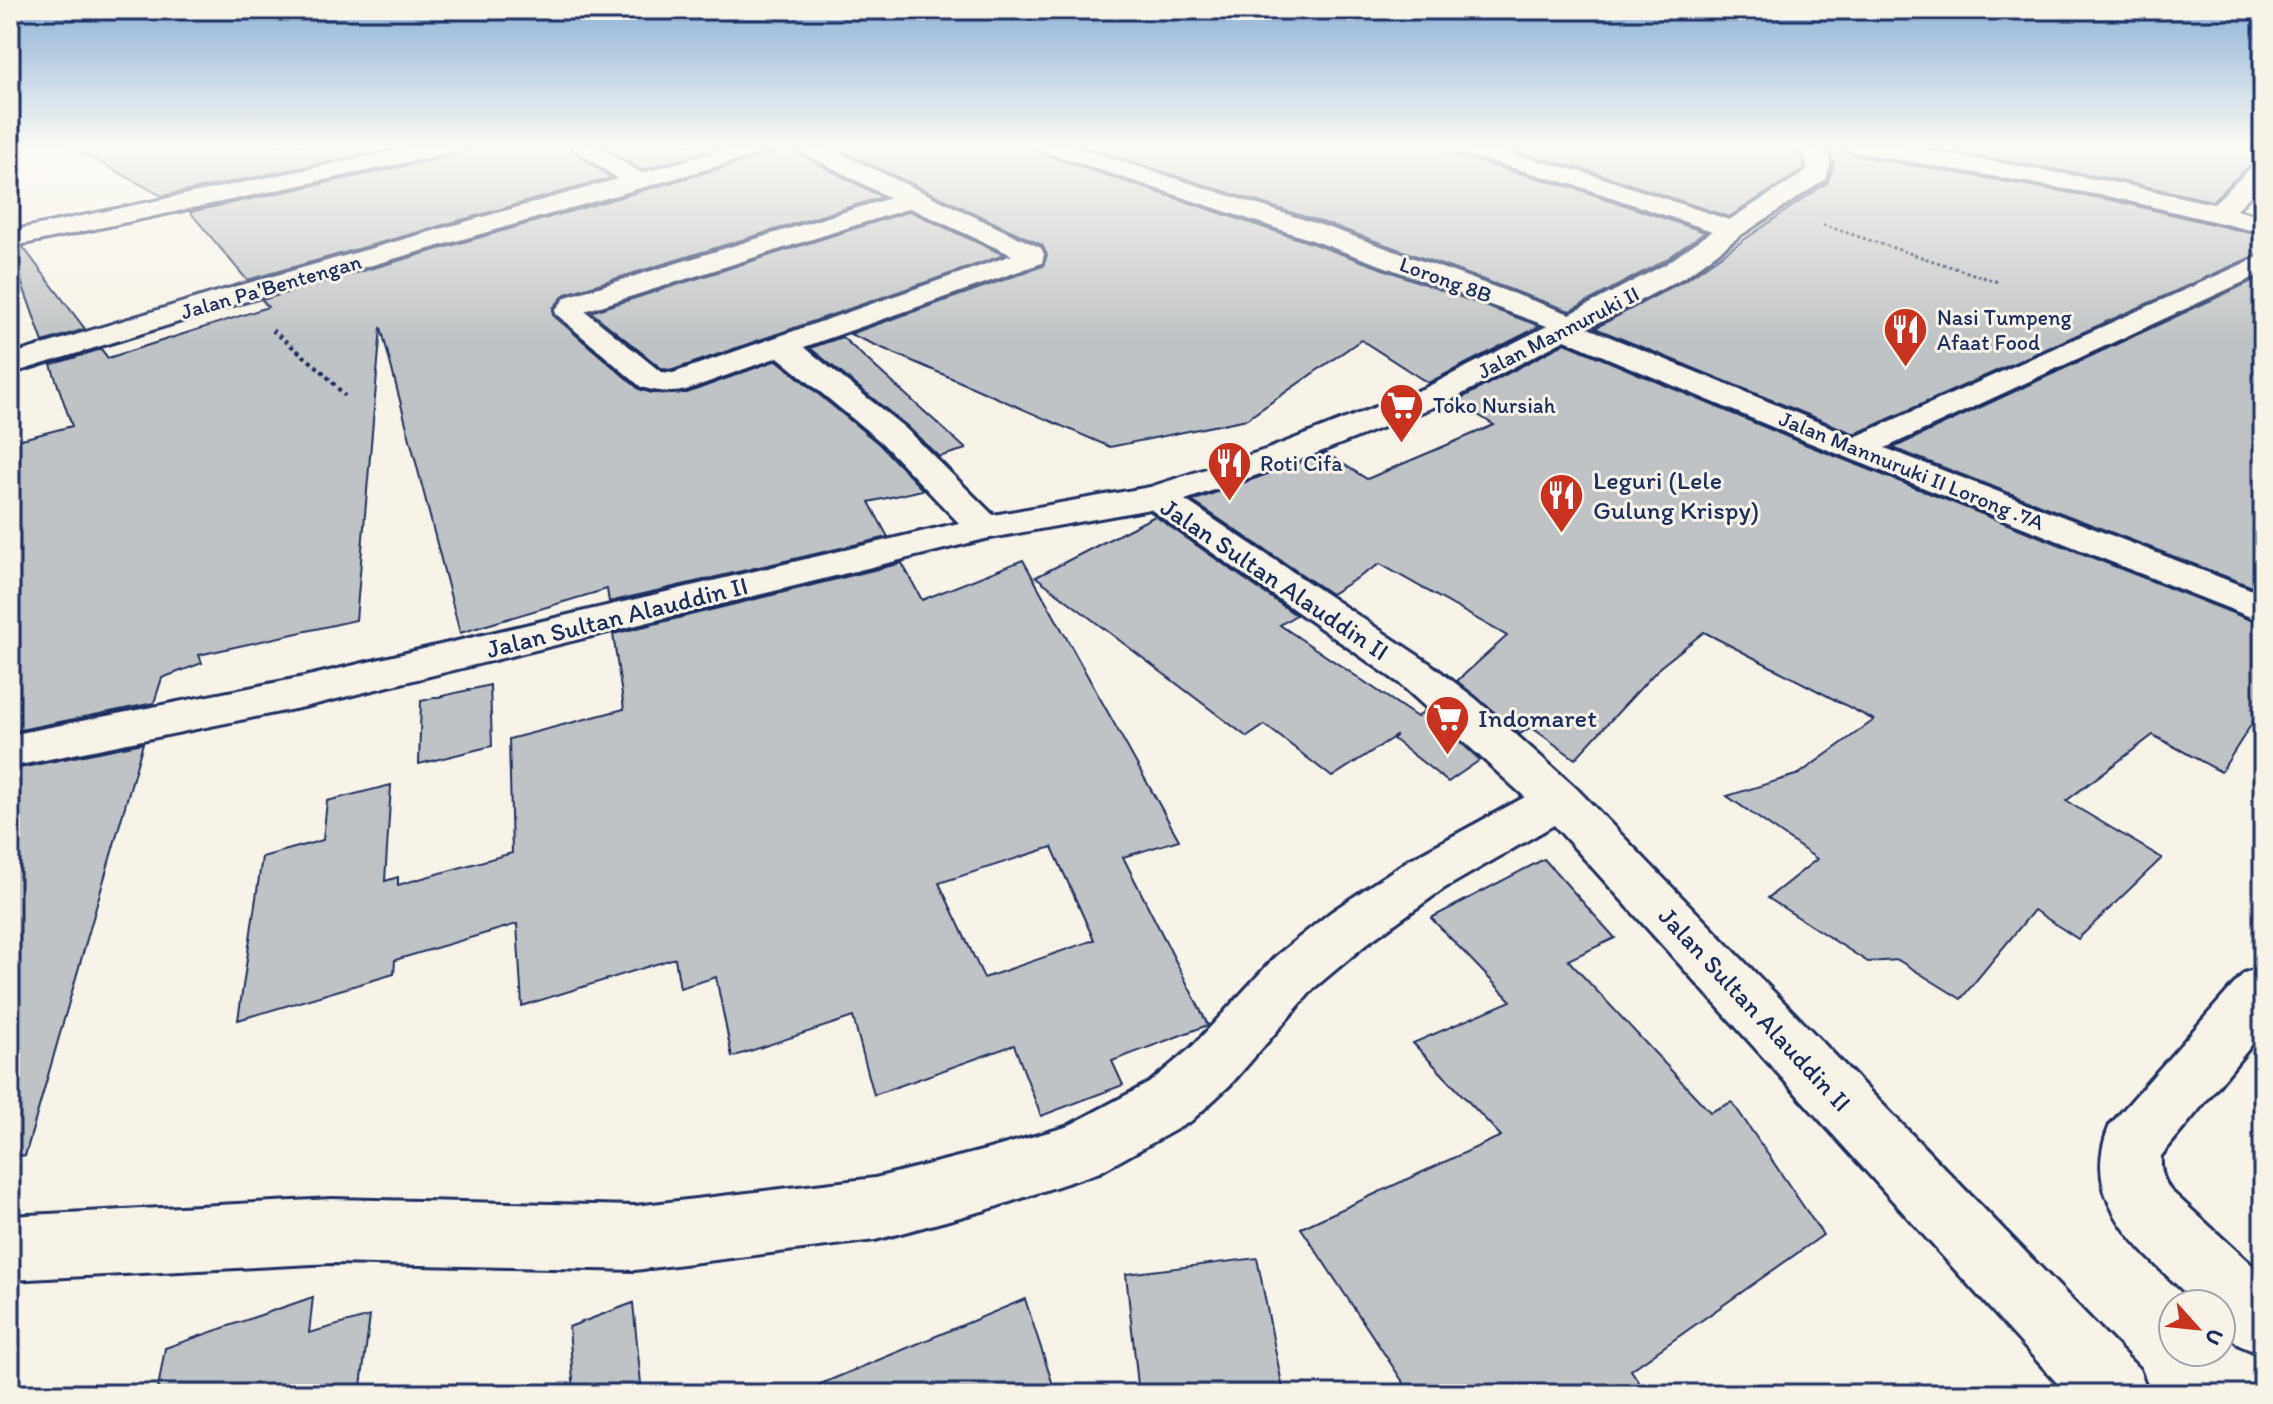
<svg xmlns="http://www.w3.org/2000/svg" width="2273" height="1404" viewBox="0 0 2273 1404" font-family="Itim,sans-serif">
<rect width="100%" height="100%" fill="#f7f3e8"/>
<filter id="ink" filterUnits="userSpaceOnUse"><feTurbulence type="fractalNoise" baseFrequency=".0125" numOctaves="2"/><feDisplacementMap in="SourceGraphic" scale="16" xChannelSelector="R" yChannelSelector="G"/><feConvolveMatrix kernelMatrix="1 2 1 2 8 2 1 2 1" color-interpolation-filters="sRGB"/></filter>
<g filter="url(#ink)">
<!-- building -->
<g fill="#c0c3c5" stroke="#1b2f5e" stroke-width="2" fill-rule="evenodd">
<polygon points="68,145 411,145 162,196"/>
<polygon points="469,145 566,145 611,178 247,280 190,212 456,155 466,152"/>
<polygon points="600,145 731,145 641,170"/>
<polygon points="779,145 792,145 797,153 882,197 565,294 553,308 553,315 639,389 652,393 687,393 777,360 879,444 921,488 922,490 869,502 888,537 609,602 607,589 460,633 381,327 356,620 199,655 202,663 162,678 154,703 10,732 10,442 72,426 51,365 101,349 108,358 268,307 262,300 774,153"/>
<polygon points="829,145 1034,145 1039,153 1311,243 1540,326 1428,383 1361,340 1247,419 1110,447 850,334 1043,266 1047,255 1042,245"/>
<polygon points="1079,145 1442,145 1447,153 1577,189 1705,232 1664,261 1570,311 1331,225"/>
<polygon points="1490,145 1795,145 1803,159 1804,169 1729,217 1597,173"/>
<polygon points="1824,145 1841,145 1844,152 1854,155 2111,200 2263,236 2263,252 1855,434 1595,328 1687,279 1828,182 1834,163"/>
<polygon points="1909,145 2263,145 2263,159 2253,162 2212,201 2113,179"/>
<polygon points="910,211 1004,255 673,370 662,369 591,312"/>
<polygon points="23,247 85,329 43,342 10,250"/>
<polygon points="2263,276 2263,591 1893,448"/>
<polygon points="842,337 966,449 939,457 907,426 810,348"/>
<polygon points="1565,343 1802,443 2263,625 2263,706 2221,772 2153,735 2066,801 2162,858 2078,939 2034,910 1961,999 1898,960 1868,962 1768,898 1817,859 1727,796 1799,774 1874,720 1704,632 1660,667 1575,759 1531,727 1520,734 1457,681 1507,636 1380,564 1331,594 1192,501 1326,453 1367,479 1494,425 1456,401"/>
<polygon points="1155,516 1296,615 1280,625 1417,717 1425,710 1480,760 1448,782 1393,739 1397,735 1332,777 1265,725 1247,737 1036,577"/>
<path d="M1023,560L1179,840L1123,857L1208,1025L1112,1061L1123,1085L1041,1116L1014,1045L874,1095L853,1017L732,1057L716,977L680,988L675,958L522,1006L517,924L395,960L394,974L238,1020L262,857L323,840L327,801L391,785L385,881L398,877V885L512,853L509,739L624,709L613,634L902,563L922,600ZM1052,847L1094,940L984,978L939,883Z"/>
<polygon points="490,685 492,746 419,764 421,701"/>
<polygon points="143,743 25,1156 10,1153 10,770"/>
<polygon points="1544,859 1615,938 1568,960 1710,1112 1732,1102 1823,1235 1631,1370 1647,1394 1411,1394 1301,1228 1501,1136 1413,1043 1511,1001 1431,918"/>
<polygon points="1257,1258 1284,1394 1139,1394 1126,1274"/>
<polygon points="313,1297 309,1333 370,1316 360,1394 157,1394 165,1348"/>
<polygon points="1025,1299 1056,1394 799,1394 799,1393"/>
<polygon points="633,1303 642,1394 574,1394 569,1327"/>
</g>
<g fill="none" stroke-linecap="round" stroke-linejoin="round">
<defs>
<g id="street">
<polygon points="424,145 466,145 463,150 455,152 10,247 10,231"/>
<polygon points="569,145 595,145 641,173 741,145 776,145 773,150 240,303 10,374 10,355 220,291 618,179"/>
<path d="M795,145H823L1041,248L1044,254L1042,263L804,347L905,428L993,515L1150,487L1268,449L1427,387L1547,326L1312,240L1040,150L1037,145H1070L1330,228L1570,314L1666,264L1712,231L1578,186L1448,150L1445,145H1480L1596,176L1729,220L1807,171L1806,158L1798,145H1821L1831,162L1826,179L1741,235L1686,276L1588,328L1855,437L2263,255V273L1885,448L2263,594V622L1803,440L1565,340L1449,401L1292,463L1185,500L1429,663L1476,699L1576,788L2139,1369L2149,1394H2067L1554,825L1443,889L1369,942L1314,988L1231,1084L1191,1121L1100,1172L986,1210L875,1240L635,1270L332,1263L10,1280V1216L332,1199L635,1206L875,1178L986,1150L1066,1127L1149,1083L1191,1048L1276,956L1331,912L1407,861L1525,797L1399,683L1150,509L985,539L304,707L10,767V735L304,677L959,523L881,442L778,357L686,390C671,394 656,391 641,387L556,314L555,310L566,297L890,198L798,150ZM910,208L1012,255L673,373L661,372L585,311Z"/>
<polygon points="1844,145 1893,145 2112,182 2213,204 2255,164 2263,162 2263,183 2236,210 2263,217 2263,233 2112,197 1855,152 1847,150"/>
<path d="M2263,967V1031L2161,1156C2160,1170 2163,1179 2170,1190L2263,1275V1355L2239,1345L2221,1327V1304H2197C2146,1254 2076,1204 2110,1125L2244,973Z"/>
</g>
</defs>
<!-- street casing -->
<use href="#street" stroke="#1b2f5e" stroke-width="6"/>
<!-- path-far1 -->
<polyline stroke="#1b2f5e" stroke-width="3" stroke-dasharray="3 3" stroke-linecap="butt" points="1823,225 1998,282"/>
<!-- path -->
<polyline stroke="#1b2f5e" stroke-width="4" stroke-dasharray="4 4" stroke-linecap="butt" points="272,330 321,370 345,396"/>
<!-- street -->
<use href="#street" fill="#f7f3e8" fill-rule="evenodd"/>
</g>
</g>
<!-- sky -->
<linearGradient id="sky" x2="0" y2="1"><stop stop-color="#90b2d5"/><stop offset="0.43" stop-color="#fbfaf5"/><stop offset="1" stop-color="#fbfaf5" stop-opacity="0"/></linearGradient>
<rect width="2273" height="341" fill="url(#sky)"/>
<!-- icons -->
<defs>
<symbol id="restaurant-pin" viewBox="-11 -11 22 30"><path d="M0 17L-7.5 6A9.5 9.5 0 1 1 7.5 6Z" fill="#c8321e" stroke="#f7f3e8"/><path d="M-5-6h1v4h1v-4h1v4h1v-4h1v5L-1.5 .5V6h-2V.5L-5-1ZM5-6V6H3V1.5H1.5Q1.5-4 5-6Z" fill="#fff"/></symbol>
<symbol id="supermarket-pin" viewBox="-11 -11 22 30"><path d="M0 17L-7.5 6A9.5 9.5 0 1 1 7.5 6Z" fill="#c8321e" stroke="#f7f3e8"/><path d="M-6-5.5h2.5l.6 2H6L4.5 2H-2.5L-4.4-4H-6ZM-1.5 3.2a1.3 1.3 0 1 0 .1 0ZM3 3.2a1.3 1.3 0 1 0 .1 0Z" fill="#fff"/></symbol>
</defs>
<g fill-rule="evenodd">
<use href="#restaurant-pin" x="1880" y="304" width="51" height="69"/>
<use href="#supermarket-pin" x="1376" y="380" width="51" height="69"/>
<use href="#restaurant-pin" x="1204" y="438" width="51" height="69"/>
<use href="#restaurant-pin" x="1536" y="470" width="51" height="69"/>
<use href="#supermarket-pin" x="1422" y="692" width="51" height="69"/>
</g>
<g text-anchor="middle" stroke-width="6" stroke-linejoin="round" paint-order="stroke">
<!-- far-street labels -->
<g font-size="22" fill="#1b2f5e" stroke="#f7f3e8">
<text transform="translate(1446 279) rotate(20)" y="8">Lorong 8B</text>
<text transform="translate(271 286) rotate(-16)" y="8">Jalan Pa'Bentengan</text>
<text transform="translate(1558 332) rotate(-27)" y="8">Jalan Mannuruki II</text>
<text transform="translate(1912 470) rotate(22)" y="8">Jalan Mannuruki II Lorong .7A</text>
</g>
<!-- far-poi labels -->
<g font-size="22" fill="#1b2f5e" stroke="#f7f3e8" text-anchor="start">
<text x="1937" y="325">Nasi Tumpeng<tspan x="1937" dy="25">Afaat Food</tspan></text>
<text x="1433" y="413">Toko Nursiah</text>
<text x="1260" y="471">Roti Cifa</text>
</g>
<!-- poi labels -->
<g font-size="26" fill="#1b2f5e" stroke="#f7f3e8" text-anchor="start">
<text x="1593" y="489">Leguri (Lele<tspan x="1593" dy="30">Gulung Krispy)</tspan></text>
<text x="1478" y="727">Indomaret</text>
</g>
<!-- street labels -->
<g font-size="26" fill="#1b2f5e" stroke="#f7f3e8">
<text transform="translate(1275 579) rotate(34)" y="9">Jalan Sultan Alauddin II</text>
<text transform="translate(617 617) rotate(-14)" y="9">Jalan Sultan Alauddin II</text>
<text transform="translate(1755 1009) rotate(47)" y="9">Jalan Sultan Alauddin II</text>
</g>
</g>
<!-- margin -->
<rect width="2273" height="1404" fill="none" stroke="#f7f3e8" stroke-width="40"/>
<rect x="20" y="20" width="2233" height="1364" fill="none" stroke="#1b2f5e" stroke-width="3" filter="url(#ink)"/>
<!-- north arrow -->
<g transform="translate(2197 1328) rotate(117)"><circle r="38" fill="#f7f3e8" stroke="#9fa5b1" stroke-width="2"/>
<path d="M0-6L14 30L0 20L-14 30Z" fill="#c8321e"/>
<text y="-12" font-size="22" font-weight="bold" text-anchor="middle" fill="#1b2f5e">U</text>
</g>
</svg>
